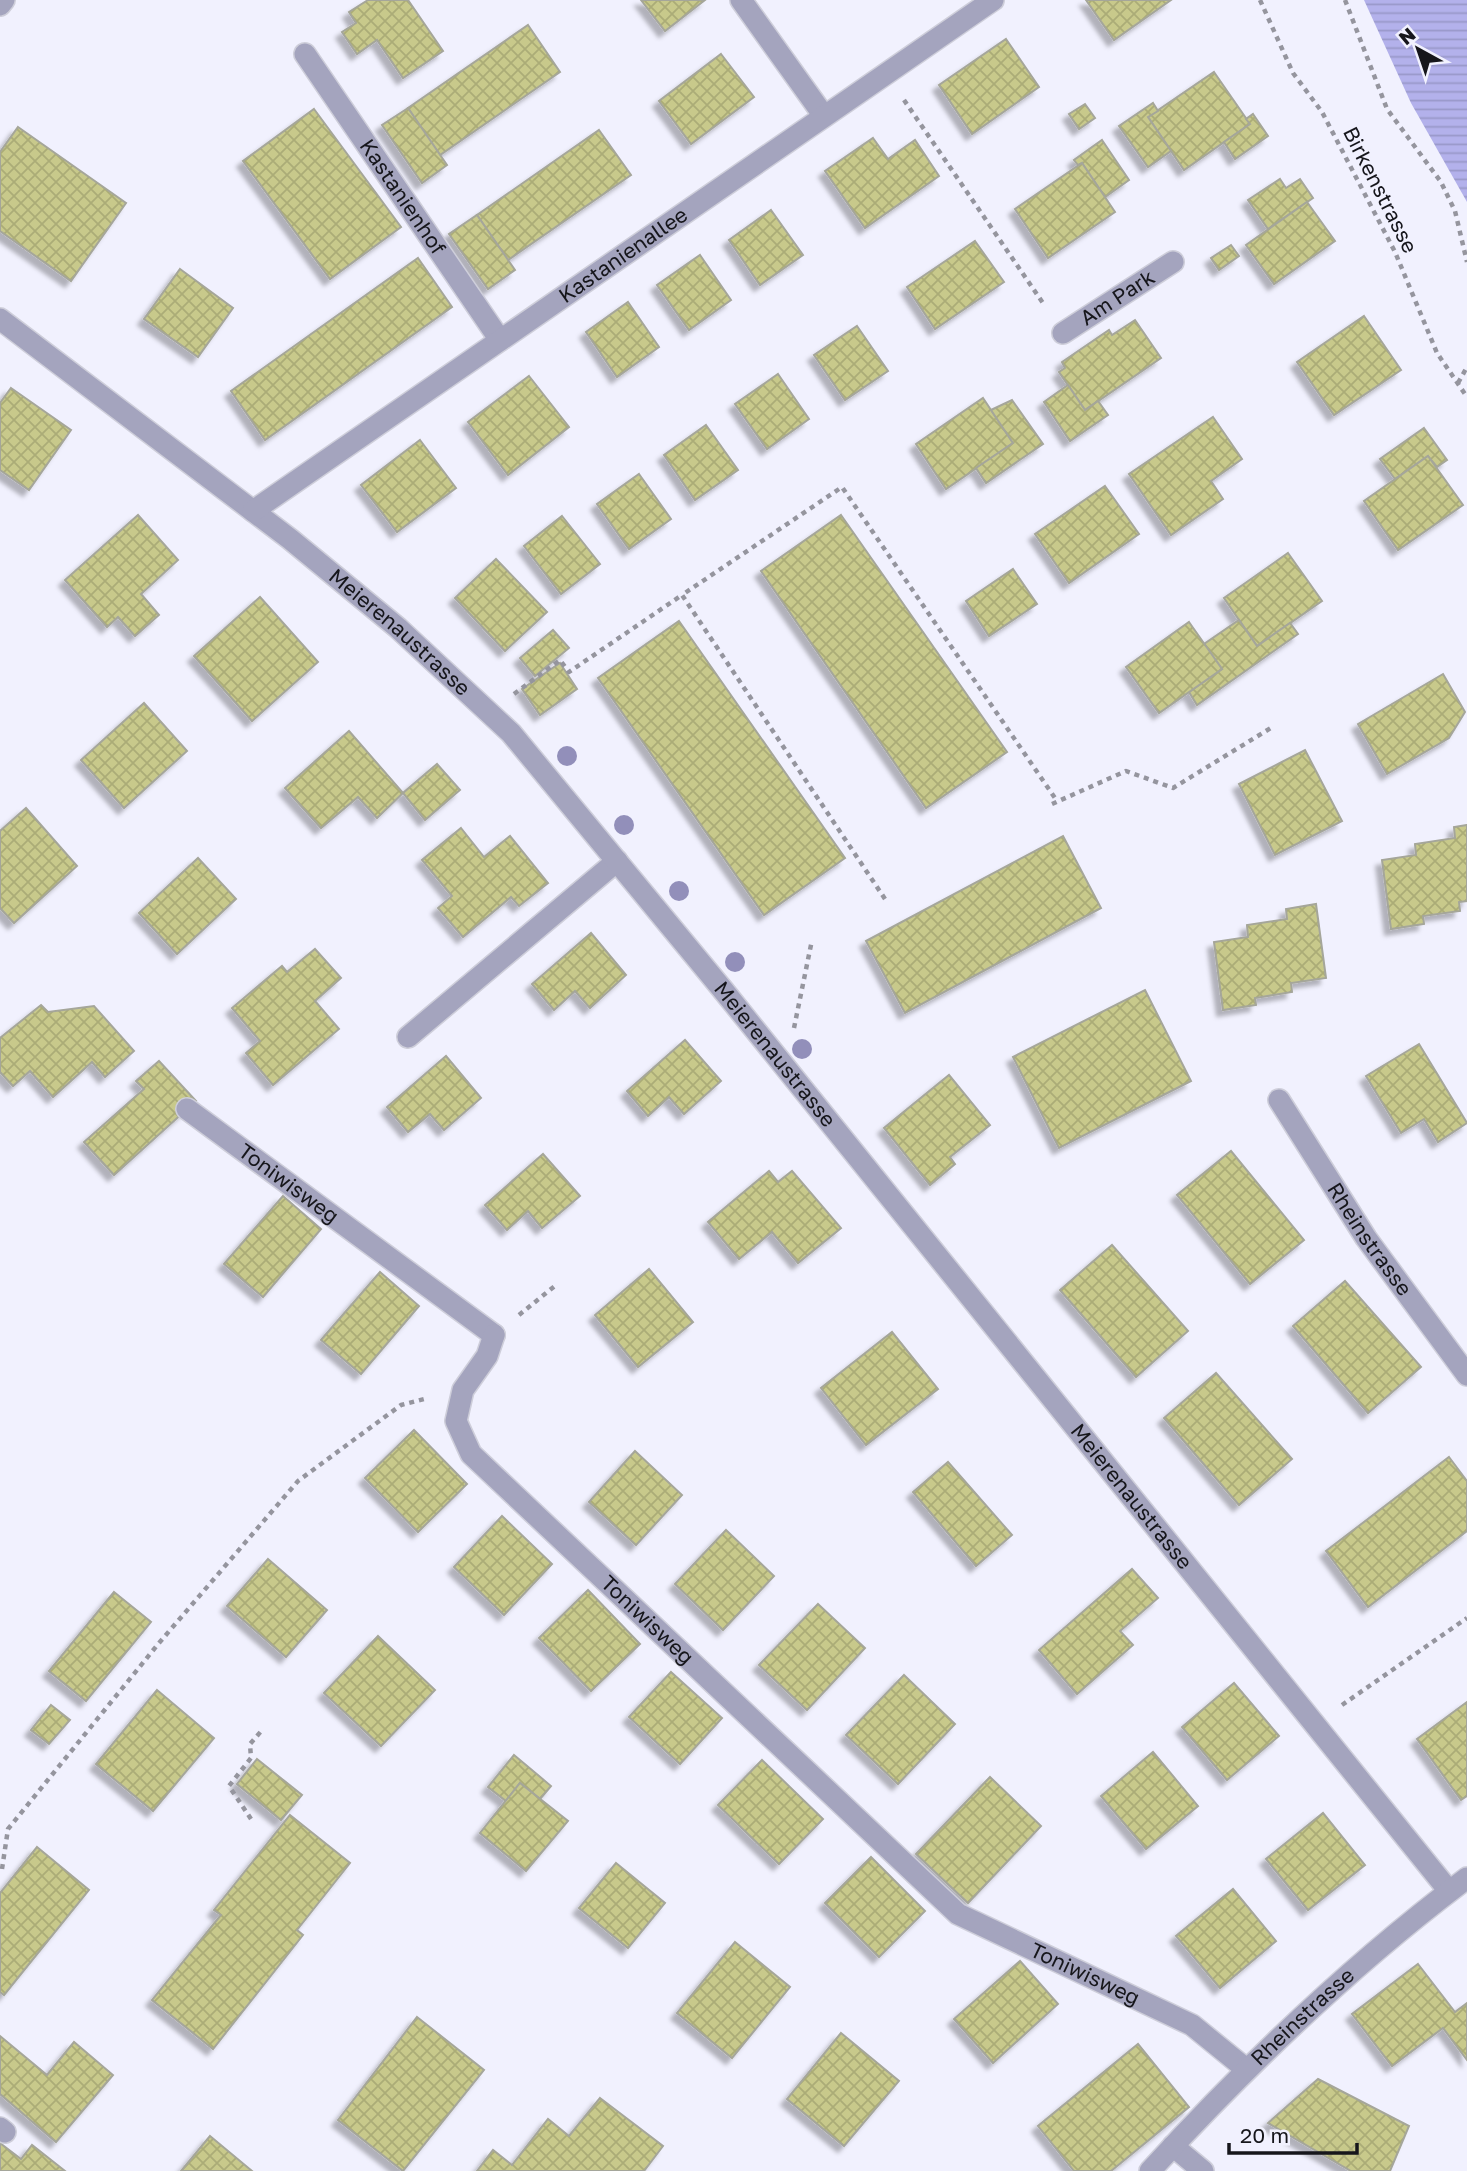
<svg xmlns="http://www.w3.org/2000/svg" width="1467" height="2171" viewBox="0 0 1467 2171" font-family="'Golos Text',sans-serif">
<defs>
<pattern id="water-rules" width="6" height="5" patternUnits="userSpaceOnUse" patternTransform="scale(1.75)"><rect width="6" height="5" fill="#b3b1eb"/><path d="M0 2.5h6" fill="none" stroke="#9998c9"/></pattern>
<pattern id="building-cross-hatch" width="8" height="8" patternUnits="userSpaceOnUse" patternTransform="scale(1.75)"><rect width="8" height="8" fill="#c8c98b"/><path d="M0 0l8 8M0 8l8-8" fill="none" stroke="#abac77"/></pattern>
<filter id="shadow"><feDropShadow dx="-6" dy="6" stdDeviation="2" flood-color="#0004"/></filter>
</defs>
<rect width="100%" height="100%" fill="#f1f1fe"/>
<!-- water -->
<polygon fill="url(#water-rules)" points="1364,0 1467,0 1467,202 1411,103"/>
<!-- building -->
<g fill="url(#building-cross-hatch)" stroke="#a5a69a" stroke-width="2" filter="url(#shadow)">
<polygon points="368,0 408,0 443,51 403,78 377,40 357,54 342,32 356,23 349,12"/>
<polygon points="641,0 705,0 665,31"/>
<polygon points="1086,0 1171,0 1114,40"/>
<polygon points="528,25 560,72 440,155 408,108"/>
<polygon points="1006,39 1039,87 972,134 939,85"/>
<polygon points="721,54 754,97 691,144 659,101"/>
<polygon points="1214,72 1250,124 1184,170 1148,117"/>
<polygon points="1153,103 1158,111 1148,117 1171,151 1148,167 1119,126"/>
<polygon points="1085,104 1095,118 1079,129 1069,114"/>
<polygon points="408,108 447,165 422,183 382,125"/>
<polygon points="314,109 401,227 330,279 243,161"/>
<polygon points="1253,114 1268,136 1235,159 1224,142 1250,124 1246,119"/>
<polygon points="18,127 126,203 71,281 0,231 0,152"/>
<polygon points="599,130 631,175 508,260 477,215"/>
<polygon points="873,138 888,159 915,140 939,176 865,228 825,171"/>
<polygon points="1102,140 1129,180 1105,197 1082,163 1078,165 1074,160"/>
<polygon points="1082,163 1115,212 1048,258 1015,209"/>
<polygon points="1280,179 1286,188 1300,179 1313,198 1268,229 1248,200"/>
<polygon points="1307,202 1335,241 1274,284 1246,245"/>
<polygon points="771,210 803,255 760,285 729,240"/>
<polygon points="477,215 515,270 488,289 449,234"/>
<polygon points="975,241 1004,282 935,329 907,287"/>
<polygon points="1231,245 1239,256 1219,270 1211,258"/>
<polygon points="700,255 731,300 689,330 657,285"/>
<polygon points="418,258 452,307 265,440 231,391"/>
<polygon points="180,269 233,308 198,357 144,319"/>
<polygon points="628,302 659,347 617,377 586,332"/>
<polygon points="1364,316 1401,370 1334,415 1297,362"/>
<polygon points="1135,320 1161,358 1085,410 1059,372 1065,368 1062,362 1109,330 1112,335"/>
<polygon points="857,326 888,371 845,400 814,355"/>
<polygon points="778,374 809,419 767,449 735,404"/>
<polygon points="529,376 569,427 508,475 468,422"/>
<polygon points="1068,385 1085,410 1098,401 1108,415 1070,441 1044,402"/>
<polygon points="11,388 71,430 29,490 0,470 0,403"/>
<polygon points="983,398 1013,443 946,489 916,444"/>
<polygon points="1012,400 1043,444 986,483 976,468 1013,443 991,410"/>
<polygon points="1213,417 1242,459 1211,481 1223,499 1171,535 1129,474"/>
<polygon points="706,425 738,470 695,500 664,455"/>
<polygon points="1424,428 1447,460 1437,467 1428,456 1395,479 1380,459"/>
<polygon points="420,440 456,488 397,532 361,485"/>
<polygon points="1428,456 1463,505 1398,550 1364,501"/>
<polygon points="639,474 671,519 629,549 597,504"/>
<polygon points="1105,486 1139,534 1069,583 1035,534"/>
<polygon points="138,515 178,560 141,594 159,615 135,636 118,617 107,627 65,580"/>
<polygon points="841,515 1007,752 926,808 761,571"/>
<polygon points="562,516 600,564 561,594 524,546"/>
<polygon points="1288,553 1322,601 1257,646 1224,598"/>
<polygon points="496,559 547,612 505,651 455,598"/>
<polygon points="1013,569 1037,604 989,636 966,601"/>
<polygon points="260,597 318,662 252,721 194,656"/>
<polygon points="1239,620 1257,646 1290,623 1298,634 1197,705 1189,692 1222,669 1204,644"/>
<polygon points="679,621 845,858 764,915 598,678"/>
<polygon points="1189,622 1222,669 1159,713 1126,667"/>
<polygon points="553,630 569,648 535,676 520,658"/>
<polygon points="560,663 577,689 540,715 522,689"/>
<polygon points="1443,674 1465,712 1449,738 1387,774 1358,724"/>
<polygon points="144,703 187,751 124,808 81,760"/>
<polygon points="349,731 403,793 377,818 358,797 321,828 285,788"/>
<polygon points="1305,750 1342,821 1275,855 1239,784"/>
<polygon points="437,764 460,790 425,820 403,793"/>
<polygon points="26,808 77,866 14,923 0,908 0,831"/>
<polygon points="1467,825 1467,901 1459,902 1460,911 1423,916 1424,924 1391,929 1382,860 1416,855 1415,844 1455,838 1454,827"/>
<polygon points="461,828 484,857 510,836 548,883 519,906 511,897 463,937 438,908 452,896 422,860"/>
<polygon points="1063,836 1101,908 905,1013 866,941"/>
<polygon points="198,858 236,899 177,954 139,913"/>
<polygon points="1316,904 1326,978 1291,983 1292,992 1255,998 1256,1005 1223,1010 1214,942 1248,937 1247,925 1287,919 1286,909"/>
<polygon points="591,933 626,975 590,1008 575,991 554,1010 532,984"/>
<polygon points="315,949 341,978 315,1001 339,1029 273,1085 246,1053 260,1041 232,1008 282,966 287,972"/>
<polygon points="1145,990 1191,1081 1059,1148 1013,1057"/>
<polygon points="41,1005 48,1012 94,1006 134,1051 105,1077 92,1062 53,1097 30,1071 13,1086 0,1072 0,1038"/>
<polygon points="685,1040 721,1081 684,1114 669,1097 648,1116 627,1091"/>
<polygon points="1419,1044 1467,1123 1438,1142 1424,1119 1401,1133 1366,1076"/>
<polygon points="446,1056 481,1098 444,1130 430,1114 408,1132 387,1107"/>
<polygon points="159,1061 196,1101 114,1175 84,1142 144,1089 136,1081"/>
<polygon points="949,1075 990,1125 950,1157 955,1164 930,1185 884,1128"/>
<polygon points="1231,1151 1304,1240 1250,1284 1177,1195"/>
<polygon points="543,1154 580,1196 542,1228 528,1211 507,1230 485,1205"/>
<polygon points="769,1171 778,1182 792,1171 841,1228 798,1263 772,1232 739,1259 708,1222"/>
<polygon points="283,1196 321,1229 263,1297 224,1264"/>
<polygon points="1112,1245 1188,1331 1136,1377 1060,1290"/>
<polygon points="649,1269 693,1322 638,1367 595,1315"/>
<polygon points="380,1272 419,1306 361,1374 321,1340"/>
<polygon points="1345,1281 1421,1367 1368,1413 1293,1326"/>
<polygon points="892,1332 938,1389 866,1445 821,1388"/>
<polygon points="1216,1373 1292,1459 1239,1505 1164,1418"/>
<polygon points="414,1430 467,1484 418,1532 365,1478"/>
<polygon points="635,1451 682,1495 636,1545 589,1502"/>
<polygon points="1449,1457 1467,1481 1467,1531 1368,1607 1326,1551"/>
<polygon points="948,1462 1012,1535 976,1566 913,1492"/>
<polygon points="502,1516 552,1564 504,1615 454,1567"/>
<polygon points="726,1530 774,1576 723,1630 675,1584"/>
<polygon points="268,1559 327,1610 286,1657 227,1606"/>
<polygon points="1132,1569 1158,1598 1120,1631 1133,1645 1077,1694 1039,1650"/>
<polygon points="588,1590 640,1644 591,1691 539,1638"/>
<polygon points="114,1592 151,1622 86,1701 49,1671"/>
<polygon points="818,1604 865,1648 807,1710 759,1665"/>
<polygon points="378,1636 435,1690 381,1746 324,1693"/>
<polygon points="671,1672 722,1718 680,1764 629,1717"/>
<polygon points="904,1675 955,1724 898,1784 846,1735"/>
<polygon points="1234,1683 1279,1736 1227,1780 1182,1727"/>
<polygon points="157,1690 214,1738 153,1811 96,1764"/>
<polygon points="1467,1702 1467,1796 1461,1800 1417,1739"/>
<polygon points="51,1705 70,1720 49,1744 31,1730"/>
<polygon points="1153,1752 1198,1806 1146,1849 1101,1796"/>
<polygon points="514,1755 551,1786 540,1799 520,1783 506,1801 488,1787"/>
<polygon points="257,1759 302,1795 281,1820 237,1784"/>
<polygon points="762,1760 823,1819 779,1864 718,1805"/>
<polygon points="990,1777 1041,1826 968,1903 916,1854"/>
<polygon points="520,1783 568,1821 526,1871 480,1833"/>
<polygon points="1323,1813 1365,1865 1308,1910 1266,1859"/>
<polygon points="290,1815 350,1863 297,1930 303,1935 213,2049 152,2000 221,1915 214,1910"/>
<polygon points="37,1847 89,1890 4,1995 0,1992 0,1893"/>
<polygon points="871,1857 925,1911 879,1957 825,1903"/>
<polygon points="616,1863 665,1903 628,1948 579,1908"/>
<polygon points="1233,1889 1276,1941 1220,1988 1176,1936"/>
<polygon points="735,1942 790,1987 732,2058 677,2013"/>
<polygon points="1020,1961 1058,2004 993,2063 954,2019"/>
<polygon points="1418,1964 1455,2012 1467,2003 1467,2060 1443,2028 1392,2066 1352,2014"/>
<polygon points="417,2017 484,2070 403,2171 338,2120"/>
<polygon points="841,2033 899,2081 844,2146 787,2099"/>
<polygon points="0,2036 47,2075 74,2042 113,2075 56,2142 0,2094"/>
<polygon points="1138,2044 1189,2107 1111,2171 1074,2171 1038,2126"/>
<polygon points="1318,2079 1409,2126 1390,2171 1351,2171 1268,2123"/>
<polygon points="600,2098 663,2146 644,2171 477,2171 493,2150 512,2165 548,2119 569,2136"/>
<polygon points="210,2136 252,2171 181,2171"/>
<polygon points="0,2143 21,2159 32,2145 65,2171 0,2171"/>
</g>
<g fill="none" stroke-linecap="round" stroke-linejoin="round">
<defs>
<g id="service">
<path id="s1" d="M1063,333L1173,262"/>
<polyline points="408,1037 617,861"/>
<path id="s2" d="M187,1109L494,1335"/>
<polyline points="0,2128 5,2132"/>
</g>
<g id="minor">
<polyline points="741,0 824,116"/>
<polyline points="0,5 4,0"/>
<path id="s3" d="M305,54L500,340"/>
<path id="s4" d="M0,319L290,539L398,628L511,733L723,990L1449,1891"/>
<path id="s5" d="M253,511L993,0"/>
<path id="s6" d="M1279,1100L1366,1238L1467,1375"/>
<path id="s7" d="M494,1335L487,1356L463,1390L456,1421L471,1454L958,1914L1192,2025L1246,2069"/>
<polyline points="1173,2146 1203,2171"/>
</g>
<g id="tertiary">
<path id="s8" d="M1150,2171C1248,2064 1351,1965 1467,1878"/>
</g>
</defs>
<!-- service casing -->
<use href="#service" stroke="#ceceda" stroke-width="24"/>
<!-- minor casing -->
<use href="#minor" stroke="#ceceda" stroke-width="24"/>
<!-- tertiary casing -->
<use href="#tertiary" stroke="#ceceda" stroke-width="24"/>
<!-- path -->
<g stroke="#95959e" stroke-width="4.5" stroke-dasharray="5 5" stroke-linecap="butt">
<polyline points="1260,0 1293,73 1322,112 1395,252 1437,353 1467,397"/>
<polyline points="1345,0 1387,109 1441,182 1455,211 1467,262"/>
<polyline points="904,100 1045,306"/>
<polyline points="1458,383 1467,367"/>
<polyline points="514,694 560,660 569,672 682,595"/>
<polyline points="1052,804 1126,771 1173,788 1274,726"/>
<polyline points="885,899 682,595 842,487 1057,801"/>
<polyline points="794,1028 812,940"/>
<polyline points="519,1315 556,1285"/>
<polyline points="1342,1705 1467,1618"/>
<polyline points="251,1819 229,1786 251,1758 250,1744 263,1729"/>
<polyline points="2,1869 8,1829 159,1643 298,1481 401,1405 428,1398"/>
</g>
<!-- service -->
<use href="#service" stroke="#a4a4be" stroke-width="21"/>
<!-- minor -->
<use href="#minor" stroke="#a4a4be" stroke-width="21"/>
<!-- tertiary -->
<use href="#tertiary" stroke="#a4a4be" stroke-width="21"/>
</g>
<!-- trees -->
<g fill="#928fba">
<circle cx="567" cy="756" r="10"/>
<circle cx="624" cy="825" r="10"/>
<circle cx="679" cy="891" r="10"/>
<circle cx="735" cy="962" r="10"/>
<circle cx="802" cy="1049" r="10"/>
</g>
<g text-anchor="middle" stroke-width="5" stroke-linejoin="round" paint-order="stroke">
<!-- street labels -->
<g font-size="21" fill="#16161b" stroke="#f1f1fe">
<text transform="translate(1380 190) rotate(63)" y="7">Birkenstrasse</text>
<text dy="7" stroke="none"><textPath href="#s3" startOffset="173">Kastanienhof</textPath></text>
<text dy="7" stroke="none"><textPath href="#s5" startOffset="450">Kastanienallee</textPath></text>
<text dy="7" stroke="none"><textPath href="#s1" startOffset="65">Am Park</textPath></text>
<text dy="7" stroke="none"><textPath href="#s4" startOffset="508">Meierenaustrasse</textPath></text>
<text dy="7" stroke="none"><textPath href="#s4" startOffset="1074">Meierenaustrasse</textPath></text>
<text dy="7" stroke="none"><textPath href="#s2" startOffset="126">Toniwisweg</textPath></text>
<text dy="7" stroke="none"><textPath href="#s6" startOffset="166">Rheinstrasse</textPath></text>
<text dy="7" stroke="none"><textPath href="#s4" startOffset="1642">Meierenaustrasse</textPath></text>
<text dy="7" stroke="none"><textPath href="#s7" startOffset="374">Toniwisweg</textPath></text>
<text dy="7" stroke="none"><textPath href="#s7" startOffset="942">Toniwisweg</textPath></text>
<text dy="7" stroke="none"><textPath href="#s8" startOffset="217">Rheinstrasse</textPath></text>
</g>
</g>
<!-- north arrow -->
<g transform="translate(1418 49) rotate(320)" stroke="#f1f1fe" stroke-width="5" paint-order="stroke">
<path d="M0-5L12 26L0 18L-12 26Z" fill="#16161b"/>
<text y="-10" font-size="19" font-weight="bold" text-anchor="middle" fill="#16161b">N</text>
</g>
<!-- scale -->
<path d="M1229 2143v10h128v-10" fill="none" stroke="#16161b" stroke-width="3.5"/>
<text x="1240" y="2143" font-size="21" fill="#16161b" stroke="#f1f1fe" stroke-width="5" paint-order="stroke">20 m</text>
</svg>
